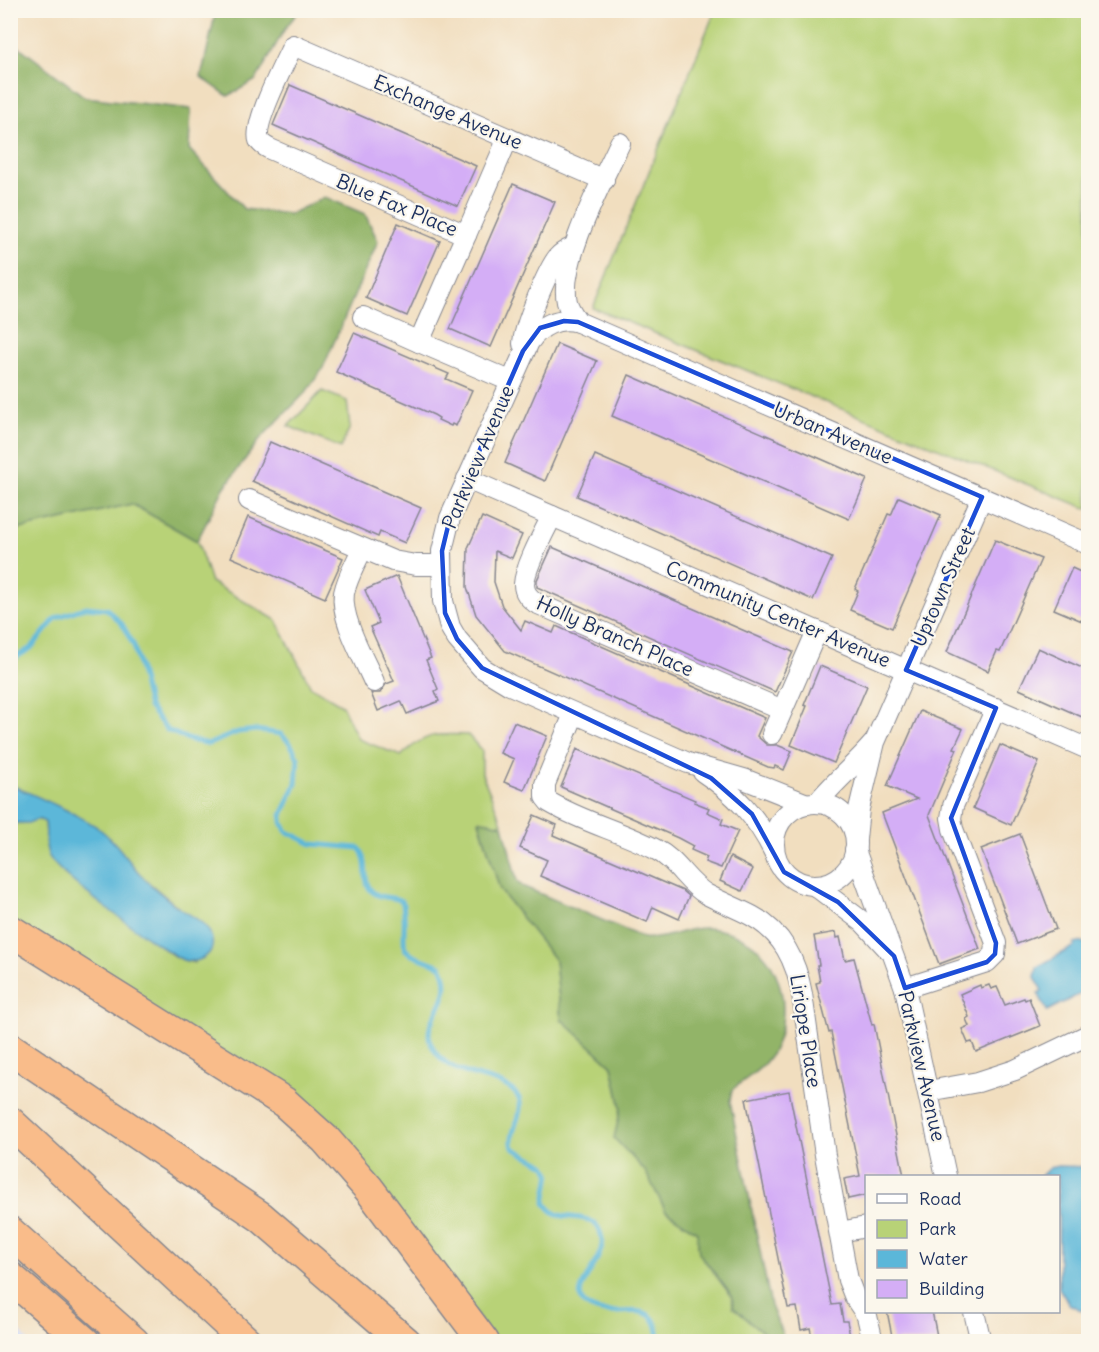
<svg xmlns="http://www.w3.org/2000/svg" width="1099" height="1352" viewBox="0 0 1099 1352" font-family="Delius,sans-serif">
<rect width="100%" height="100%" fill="#fbf7ec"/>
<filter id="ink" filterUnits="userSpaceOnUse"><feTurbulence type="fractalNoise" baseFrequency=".0167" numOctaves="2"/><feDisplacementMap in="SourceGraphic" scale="12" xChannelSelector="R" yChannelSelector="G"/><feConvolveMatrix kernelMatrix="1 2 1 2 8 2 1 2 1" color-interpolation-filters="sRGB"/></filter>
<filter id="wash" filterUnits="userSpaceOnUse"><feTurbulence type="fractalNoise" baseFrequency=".008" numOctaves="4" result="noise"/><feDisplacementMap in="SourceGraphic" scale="24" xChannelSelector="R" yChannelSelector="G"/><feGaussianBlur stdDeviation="1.35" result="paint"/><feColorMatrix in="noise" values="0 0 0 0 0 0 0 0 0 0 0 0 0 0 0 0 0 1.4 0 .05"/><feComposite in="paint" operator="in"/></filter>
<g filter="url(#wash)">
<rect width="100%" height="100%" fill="#f1debf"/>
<!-- built -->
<polygon fill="#cfdaf9" points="10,1320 11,1320 28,1341 11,1341"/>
<!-- green -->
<g fill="#b8d277" stroke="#6a806a" stroke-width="1.5">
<polygon points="715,11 1088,11 1088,509 593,308"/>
<polygon points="322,391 347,401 350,427 341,448 288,426"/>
<path d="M132,504L197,541L211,582L276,620L311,687L342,705L358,739L401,756C426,732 436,734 468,735L482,751V774L503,825L479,821L500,890L555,960L561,1019L612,1066L621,1108L615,1138L645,1170L666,1211L697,1232L699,1253L732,1297L733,1307L773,1341H495L369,1172L11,921V823C23,826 36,816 45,822L46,835L64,874L171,954L183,960L194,963L177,906L141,876L111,839L75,814L11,785L10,531Z"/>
</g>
<!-- forest -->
<g fill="#92b468" stroke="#567263" stroke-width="1.5">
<polygon points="216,11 299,11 286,27 256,80 228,96 201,77"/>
<polygon points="10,40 85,97 191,109 189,149 244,209 290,214 325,197 365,214 378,241 322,370 306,392 260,439 224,488 197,541 132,504 11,531"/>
<path d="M479,820L503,825L517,881L522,886L644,938C671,941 691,922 720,930C735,933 753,942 763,954C789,982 790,1035 764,1064C755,1074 742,1081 732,1090L730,1101L771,1306L785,1341H773L733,1307L732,1296L699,1253L697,1232L666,1211L645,1171L614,1138L621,1108L612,1066L561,1019L555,960L500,890Z"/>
</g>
<!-- water -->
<g fill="#5bb7d9" stroke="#3b739c" stroke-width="1.5">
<path d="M11,785C40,798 70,810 97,827C115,840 126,858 140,874C150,886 163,895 175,905C185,913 204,920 210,933C219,954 200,964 183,960C160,948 54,874 48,854C44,844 47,833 45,822L38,819L28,823H11Z"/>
<polygon points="1083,942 1088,945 1088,990 1047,1011 1038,993 1042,991 1035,977 1037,967 1075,946 1074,944"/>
<polygon points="1058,1166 1088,1167 1088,1314 1069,1304 1059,1288 1058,1176 1041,1176 1049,1168"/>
</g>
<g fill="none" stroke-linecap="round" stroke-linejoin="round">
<!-- stream -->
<path stroke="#5bb7d9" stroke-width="5" d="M10,661L31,648L56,618L86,607L107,609L122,624L134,646L149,707L167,730L190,740L209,744L238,732L256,730L281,734L290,743L298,758L296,784L282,815V822L286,831L312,844L359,848C371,861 360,884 374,893C382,899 393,896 402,901C407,917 402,933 405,949L412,955L441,966C459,1001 420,1018 431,1044C449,1083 500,1072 517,1095C528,1110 507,1131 513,1148L545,1165L550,1173L545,1203C549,1208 552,1213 559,1215C577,1220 598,1213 602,1239C605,1262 566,1292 586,1305C615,1326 658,1289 659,1342"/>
</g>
<g id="blocks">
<!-- building -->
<g fill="#d4aef6">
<polygon points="290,85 476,166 458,206 273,125"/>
<polygon points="513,184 555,202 491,347 450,329"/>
<polygon points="398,223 440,241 407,316 366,298"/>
<polygon points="354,333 449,374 446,379 472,390 456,426 452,424 451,426 438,420 439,418 434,415 336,372"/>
<polygon points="557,344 597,361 545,481 505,463"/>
<polygon points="629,375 867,479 849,519 612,416"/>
<polygon points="270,442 421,508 405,543 380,532 378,537 252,481"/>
<polygon points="595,455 832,558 813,600 577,496"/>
<polygon points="899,497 941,515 892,628 850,610 858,591 855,589 888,514 891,515"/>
<polygon points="248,517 343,558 325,598 231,557"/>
<polygon points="482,517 522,535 512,558 495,551 494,582 502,606 521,630 525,621 553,633 556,626 765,718 757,736 767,745 777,745 792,751 784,770 775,766 774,768 768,767 505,651 476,615 467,587 468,548"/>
<polygon points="995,540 1041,559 1000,652 997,651 988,671 947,652"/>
<polygon points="552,547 793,652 775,692 537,587 537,580"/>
<polygon points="1072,568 1089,576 1089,624 1054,609"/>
<polygon points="397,576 431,658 426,660 438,689 435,691 439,701 407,714 401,701 378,711 371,693 380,693 386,684 394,681 370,627 379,623 365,590"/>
<polygon points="1038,648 1089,671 1089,720 1019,689"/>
<polygon points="820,666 867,686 834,763 791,745 807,706 804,705"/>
<polygon points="920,711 963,729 954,748 957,749 929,815 980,949 939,964 882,813 917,799 887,786"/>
<polygon points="514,722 547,736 524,790 504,782 514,759 500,753"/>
<polygon points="1000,745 1039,762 1011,825 973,808"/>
<polygon points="577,749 695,800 694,802 709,808 707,812 723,819 721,824 738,831 721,868 705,862 707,857 691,850 693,846 678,838 561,787"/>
<polygon points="534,815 557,825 553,835 683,891 689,896 679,919 653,907 647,922 540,876 547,860 520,848"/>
<polygon points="1020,834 1056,929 1017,944 981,849"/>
<polygon points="730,857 753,869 742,891 720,881"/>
<polygon points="836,932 837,938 840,937 845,960 854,958 872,1025 874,1024 904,1176 867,1176 867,1195 848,1199 844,1179 860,1176 831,1032 829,1033 816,983 820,982 817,965 819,965 814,936"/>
<polygon points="980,985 981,988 989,985 991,989 997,987 1005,1005 1024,998 1025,1000 1029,998 1040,1026 976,1052 972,1042 968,1043 962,1029 969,1026 966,1019 969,1017 960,994"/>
<polygon points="789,1091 832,1305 840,1304 843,1321 847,1321 851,1341 813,1341 810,1328 801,1330 797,1307 788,1308 746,1099"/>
<polygon points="887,1311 932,1311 938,1341 893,1341"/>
</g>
</g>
</g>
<g filter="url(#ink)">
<use href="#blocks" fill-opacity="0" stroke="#86868e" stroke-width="1.5"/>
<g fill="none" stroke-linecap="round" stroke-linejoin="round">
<defs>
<g id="minor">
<path d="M620,143C603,180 558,263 567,302C569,310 574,316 578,322L1088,544"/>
<polyline points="466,235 508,138"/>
<polyline points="363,317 419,342"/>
<path d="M578,322C558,316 540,326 529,342L450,518L442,551L443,601L450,627L457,639L482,668L510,685L688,763L744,779L807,804"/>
<path d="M523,344C523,329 548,269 558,257C562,252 569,249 574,247"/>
<path d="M510,381L419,342L466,235L270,149C266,147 261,144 259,140C253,124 285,62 293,45L604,180"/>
<polyline points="467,479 1088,749"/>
<polyline points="249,500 393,561 416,565 441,565"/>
<path d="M552,516C544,532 525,567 524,584C524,593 529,598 536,603L782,710"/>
<path d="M362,549C356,563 347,578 344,593C340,618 364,659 374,682"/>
<path d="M574,714L545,784V797L549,802C582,822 621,831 655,849C678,861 686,882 706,894C721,902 737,908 752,916C783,933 796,961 802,994L825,1155L848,1280L855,1298L867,1316L873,1342"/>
<polyline points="772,734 817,631"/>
<path d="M703,772C735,793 757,817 774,852"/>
<path d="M817,803C834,782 855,765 873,744"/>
<circle cx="815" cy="844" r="41"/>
<polyline points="856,839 859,809 875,742 982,497"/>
<polyline points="855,850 905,988 946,1176"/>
<polyline points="814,885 863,922 888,949"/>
<polyline points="905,988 987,962 995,954 996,943 953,829 951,818 953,806 996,708"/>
<polyline points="928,1091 978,1082 1015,1070 1088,1035"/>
<polyline points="840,1232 866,1227"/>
<polyline points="974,1312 981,1342"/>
</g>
<g id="highway">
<polyline points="10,930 284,1102 326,1140 369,1189 484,1342"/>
<polyline points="10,1048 261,1217 406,1342"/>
<polyline points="10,1122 247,1342"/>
<polyline points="10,1232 134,1342"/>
<polyline points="10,1277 85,1342"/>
</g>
</defs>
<!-- minor casing -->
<use href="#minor" stroke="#86868e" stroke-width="22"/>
<!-- highway casing -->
<use href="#highway" stroke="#86868e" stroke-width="33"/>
<!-- minor -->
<use href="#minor" stroke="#fff" stroke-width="20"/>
<!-- highway -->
<use href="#highway" stroke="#f9bc8a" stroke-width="30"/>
</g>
</g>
<!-- marked area -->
<path fill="none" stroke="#1d4ed8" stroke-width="4.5" stroke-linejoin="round" d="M564,321L578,322L982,497L906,670L996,708L951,818L996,943L995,954L987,962L905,988L894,956L838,902L784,872L752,814L711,778L482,668L457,639L445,613L442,551L450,518L523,351L540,328Z"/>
<g text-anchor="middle" stroke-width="4.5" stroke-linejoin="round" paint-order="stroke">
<!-- street labels -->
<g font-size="20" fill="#1b2f5e" stroke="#fbf7ec">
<text transform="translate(448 112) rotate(23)" y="7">Exchange Avenue</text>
<text transform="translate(397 205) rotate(23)" y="7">Blue Fax Place</text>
<text transform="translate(833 433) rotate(23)" y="7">Urban Avenue</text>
<text transform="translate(478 457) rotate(-67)" y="7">Parkview Avenue</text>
<text transform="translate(943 587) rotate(-66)" y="7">Uptown Street</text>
<text transform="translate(778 614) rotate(23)" y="7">Community Center Avenue</text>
<text transform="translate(615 636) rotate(24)" y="7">Holly Branch Place</text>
<text transform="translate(806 1031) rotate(81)" y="7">Liriope Place</text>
<text transform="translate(922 1066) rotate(77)" y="7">Parkview Avenue</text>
</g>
</g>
<!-- margin -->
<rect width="1099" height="1352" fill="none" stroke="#fbf7ec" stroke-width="36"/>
<!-- legend -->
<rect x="865" y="1175" width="195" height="138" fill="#fbf7ec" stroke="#a1a7b3" stroke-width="1.5"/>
<rect x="877" y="1194" width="30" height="9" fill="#ffffff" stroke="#a1a7b3" stroke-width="1.5"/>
<text x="919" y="1205" font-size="18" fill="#1b2f5e">Road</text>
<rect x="877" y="1220" width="30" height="18" fill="#b8d277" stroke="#a1a7b3" stroke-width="1.5"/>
<text x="919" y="1235" font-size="18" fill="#1b2f5e">Park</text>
<rect x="877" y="1250" width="30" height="18" fill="#5bb7d9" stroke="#a1a7b3" stroke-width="1.5"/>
<text x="919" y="1265" font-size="18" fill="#1b2f5e">Water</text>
<rect x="877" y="1280" width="30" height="18" fill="#d4aef6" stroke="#a1a7b3" stroke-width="1.5"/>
<text x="919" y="1295" font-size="18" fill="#1b2f5e">Building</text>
</svg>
